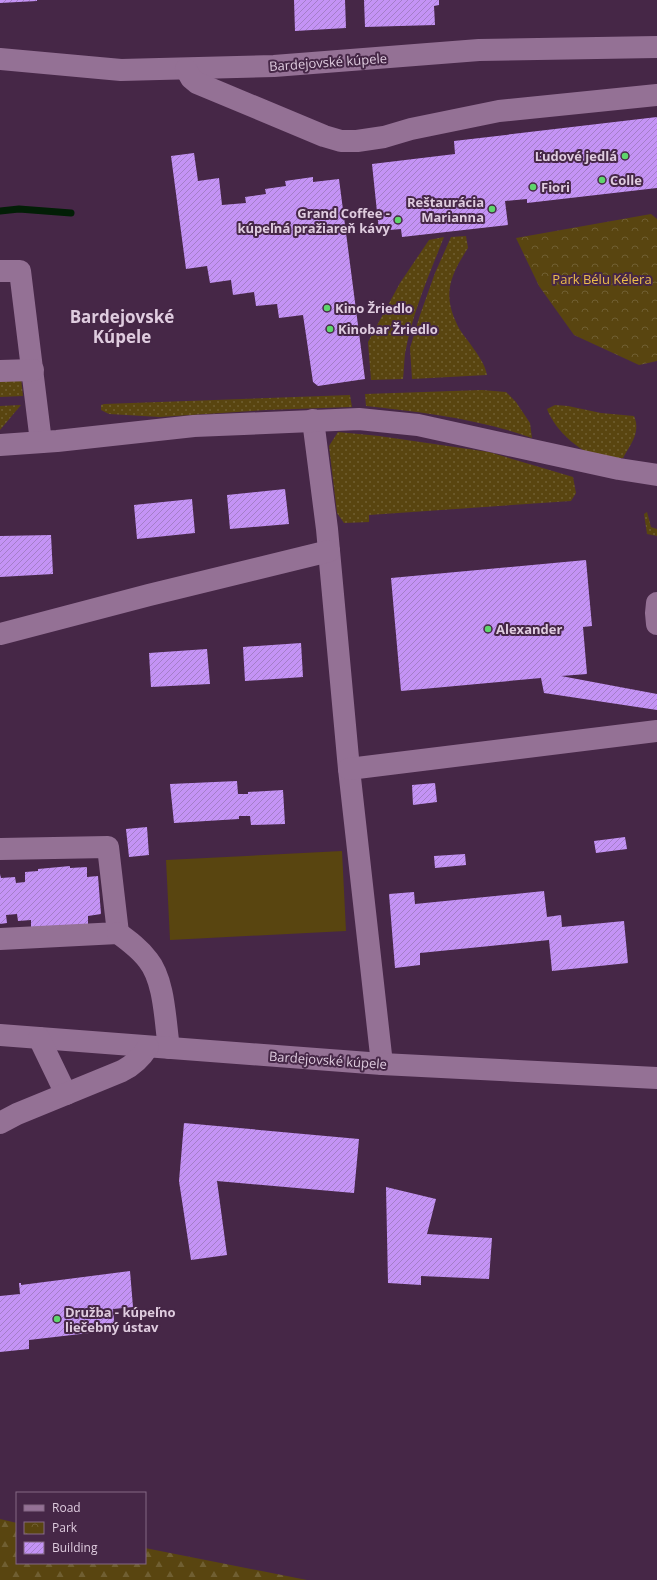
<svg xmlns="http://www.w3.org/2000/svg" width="657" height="1580" viewBox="0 0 657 1580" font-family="'Open Sans',sans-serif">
<defs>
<pattern id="grass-dots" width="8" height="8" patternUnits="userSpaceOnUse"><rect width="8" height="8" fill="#594510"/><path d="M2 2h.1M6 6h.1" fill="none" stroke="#705f32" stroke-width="1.8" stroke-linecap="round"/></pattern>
<pattern id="forest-firs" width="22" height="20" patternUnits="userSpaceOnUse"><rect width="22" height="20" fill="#594510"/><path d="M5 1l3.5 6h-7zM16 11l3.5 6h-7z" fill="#705f32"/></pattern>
<pattern id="park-crowns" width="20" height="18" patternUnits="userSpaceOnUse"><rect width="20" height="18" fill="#594510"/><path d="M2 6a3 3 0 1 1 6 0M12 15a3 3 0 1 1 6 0" fill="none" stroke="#705f32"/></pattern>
<pattern id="building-hatch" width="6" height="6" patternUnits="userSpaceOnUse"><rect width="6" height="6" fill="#c493f5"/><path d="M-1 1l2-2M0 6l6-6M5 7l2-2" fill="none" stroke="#a47ec8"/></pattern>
</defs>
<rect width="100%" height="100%" fill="#462747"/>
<!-- grass -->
<g fill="url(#grass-dots)">
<path d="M466,236L468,248C452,273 442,292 456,322C459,330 466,338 471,345C478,355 485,364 487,375L412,379L410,348L420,315L435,273L451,237Z"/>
<path d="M444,237C429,275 412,314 405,354C404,362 404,371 403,379L371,380L368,342L400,283L429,240Z"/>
<polygon points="21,378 23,396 0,397 0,379"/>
<path d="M482,390L506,392L516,402L530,423L532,438C479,419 422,412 366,406L365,394Z"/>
<polygon points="350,395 352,407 266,410 160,417 109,414 101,410 101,405 104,404"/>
<polygon points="21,405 0,430 0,406"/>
<path d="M555,405L568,406L601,413L634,416C641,432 631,444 623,458C618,458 612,460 607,459C583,456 555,431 547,409Z"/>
<polygon points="338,432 379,436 489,452 573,477 576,493 571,501 369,515 369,522 344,523 337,513 329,446"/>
<polygon points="647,512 651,527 657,529 657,536 647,534 644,514"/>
</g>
<!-- forest -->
<polygon fill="url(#forest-firs)" points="0,1519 17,1523 17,1563 145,1563 145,1548 307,1580 0,1580"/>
<!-- park -->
<polygon fill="url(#park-crowns)" points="651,214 657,219 657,361 639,365 574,335 539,286 516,238"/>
<!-- pitch -->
<polygon fill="#594510" points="342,851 346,931 170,940 166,860"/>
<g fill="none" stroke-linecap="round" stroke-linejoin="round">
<!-- stream -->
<polyline stroke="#021e06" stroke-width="7" points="0,211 19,209 71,213"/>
</g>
<!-- building -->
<g fill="url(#building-hatch)">
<polygon points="0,0 37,0 37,1 0,3"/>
<polygon points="294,0 345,0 346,28 295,31"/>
<polygon points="364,0 439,0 439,5 434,6 435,25 365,27"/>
<polygon points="657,117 657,188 527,203 527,199 505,201 508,225 402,237 401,229 379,231 372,164 455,154 454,141"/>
<polygon points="194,153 198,181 219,178 222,205 246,203 245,197 266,194 265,189 286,186 285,181 313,177 313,182 339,179 365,379 318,386 313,382 303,315 279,318 277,304 256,306 254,292 233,295 231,280 210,283 207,266 186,269 171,156"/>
<polygon points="285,489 289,524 230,529 227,495"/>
<polygon points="192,499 195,533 137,539 134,505"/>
<polygon points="51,535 53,574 0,577 0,536"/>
<polygon points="586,560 592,626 583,627 587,674 561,676 657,694 657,710 544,693 541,678 401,691 391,578"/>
<polygon points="301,643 303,677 245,681 243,647"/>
<polygon points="207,649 210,684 151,687 149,653"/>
<polygon points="237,781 238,794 248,794 248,792 283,790 285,824 251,825 250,816 239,816 239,819 174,823 170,784"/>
<polygon points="435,783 437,802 413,805 412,785"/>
<polygon points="147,827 149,855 129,857 126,829"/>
<polygon points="625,837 627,849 596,853 594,841"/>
<polygon points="465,854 466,865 435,868 434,856"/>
<polygon points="70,866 70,868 87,867 87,877 98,876 101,914 88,916 88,924 31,929 31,920 18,921 17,914 6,915 7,923 0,924 0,874 1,878 15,877 16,883 25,882 25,872 38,871 38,869"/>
<polygon points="544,891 547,917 561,915 562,927 624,921 628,963 552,971 549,940 420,953 420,965 395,968 389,894 414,892 415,904"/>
<polygon points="184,1123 359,1139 354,1193 217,1181 227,1255 191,1260 179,1181"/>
<polygon points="386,1187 436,1199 427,1234 492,1238 489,1279 421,1276 421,1285 388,1283"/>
<polygon points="130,1271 133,1307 113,1309 115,1330 29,1340 29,1349 0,1352 0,1296 20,1294 19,1283 21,1283 21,1285"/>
</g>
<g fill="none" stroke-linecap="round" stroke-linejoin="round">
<!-- minor -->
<g stroke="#947195" stroke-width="22">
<polyline points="0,59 121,70 274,66 479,50 657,47"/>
<polyline points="186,69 191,78 197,83 324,136 341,141 357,141 384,137 411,129 499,111 657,95"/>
<polyline points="0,271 20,271 41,442"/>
<polyline points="0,371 33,370"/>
<polyline points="313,420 327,529 349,769 382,1064"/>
<polyline points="0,445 57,441 194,426 359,419 418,425 619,469 657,475"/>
<polyline points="657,603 656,613 657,624"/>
<polyline points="0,634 149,595 329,551"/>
<polyline points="349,769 657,731"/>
<polyline points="0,849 108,847 118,933 0,939"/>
<path d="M118,933C129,941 140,949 148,960C165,981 165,1022 169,1048"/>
<polyline points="0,1035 382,1064 657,1078"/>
<polyline points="39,1038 66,1094"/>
<path d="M0,1123L17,1114L122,1071C134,1065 141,1058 148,1047"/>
</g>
</g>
<!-- markers -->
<g fill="#5ed56c" stroke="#462747" stroke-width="1.5">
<circle cx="625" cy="156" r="4"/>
<circle cx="602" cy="180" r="4"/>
<circle cx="533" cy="187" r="4"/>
<circle cx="492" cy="209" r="4"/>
<circle cx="398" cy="220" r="4"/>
<circle cx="327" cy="308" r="4"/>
<circle cx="330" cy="329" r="4"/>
<circle cx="488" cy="629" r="4"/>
<circle cx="57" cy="1319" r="4"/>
</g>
<g text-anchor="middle" stroke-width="4" stroke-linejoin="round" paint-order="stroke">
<!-- street labels -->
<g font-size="13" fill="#dfccdf" stroke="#462747">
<text transform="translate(328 62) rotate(-4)" y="5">Bardejovské kúpele</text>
<text transform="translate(328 1060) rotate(4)" y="5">Bardejovské kúpele</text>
</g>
<!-- poi labels -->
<g font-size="13" font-weight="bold" fill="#dfccdf" stroke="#462747" text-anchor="start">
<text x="617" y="161" text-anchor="end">Ľudové jedlá</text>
<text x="610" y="185">Colle</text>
<text x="541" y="192">Fiori</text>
<text x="484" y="207" text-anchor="end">Reštaurácia<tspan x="484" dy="15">Marianna</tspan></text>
<text x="390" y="218" text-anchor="end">Grand Coffee -<tspan x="390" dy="15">kúpeľná pražiareň kávy</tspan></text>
<text x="335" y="313">Kino Žriedlo</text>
<text x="338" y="334">Kinobar Žriedlo</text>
<text x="496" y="634">Alexander</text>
<text x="65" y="1317">Družba - kúpeľno<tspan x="65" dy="15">liečebný ústav</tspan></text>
</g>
<!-- park labels -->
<g font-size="13" fill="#edbe4c" stroke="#462747">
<text x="602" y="284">Park Bélu Kélera</text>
</g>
<!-- district labels -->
<g font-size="17" font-weight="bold" fill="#dfccdf" stroke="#462747">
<text x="122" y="323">Bardejovské<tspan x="122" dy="20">Kúpele</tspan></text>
</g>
</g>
<!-- legend -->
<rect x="16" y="1492" width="130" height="72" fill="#462747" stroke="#836984"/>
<rect x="24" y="1505" width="20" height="6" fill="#947195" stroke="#836984"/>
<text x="52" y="1512" font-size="12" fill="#dfccdf">Road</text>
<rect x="24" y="1522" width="20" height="12" fill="url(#park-crowns)" stroke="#836984"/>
<text x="52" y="1532" font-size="12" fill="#dfccdf">Park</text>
<rect x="24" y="1542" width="20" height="12" fill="url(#building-hatch)" stroke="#836984"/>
<text x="52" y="1552" font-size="12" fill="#dfccdf">Building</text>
</svg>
